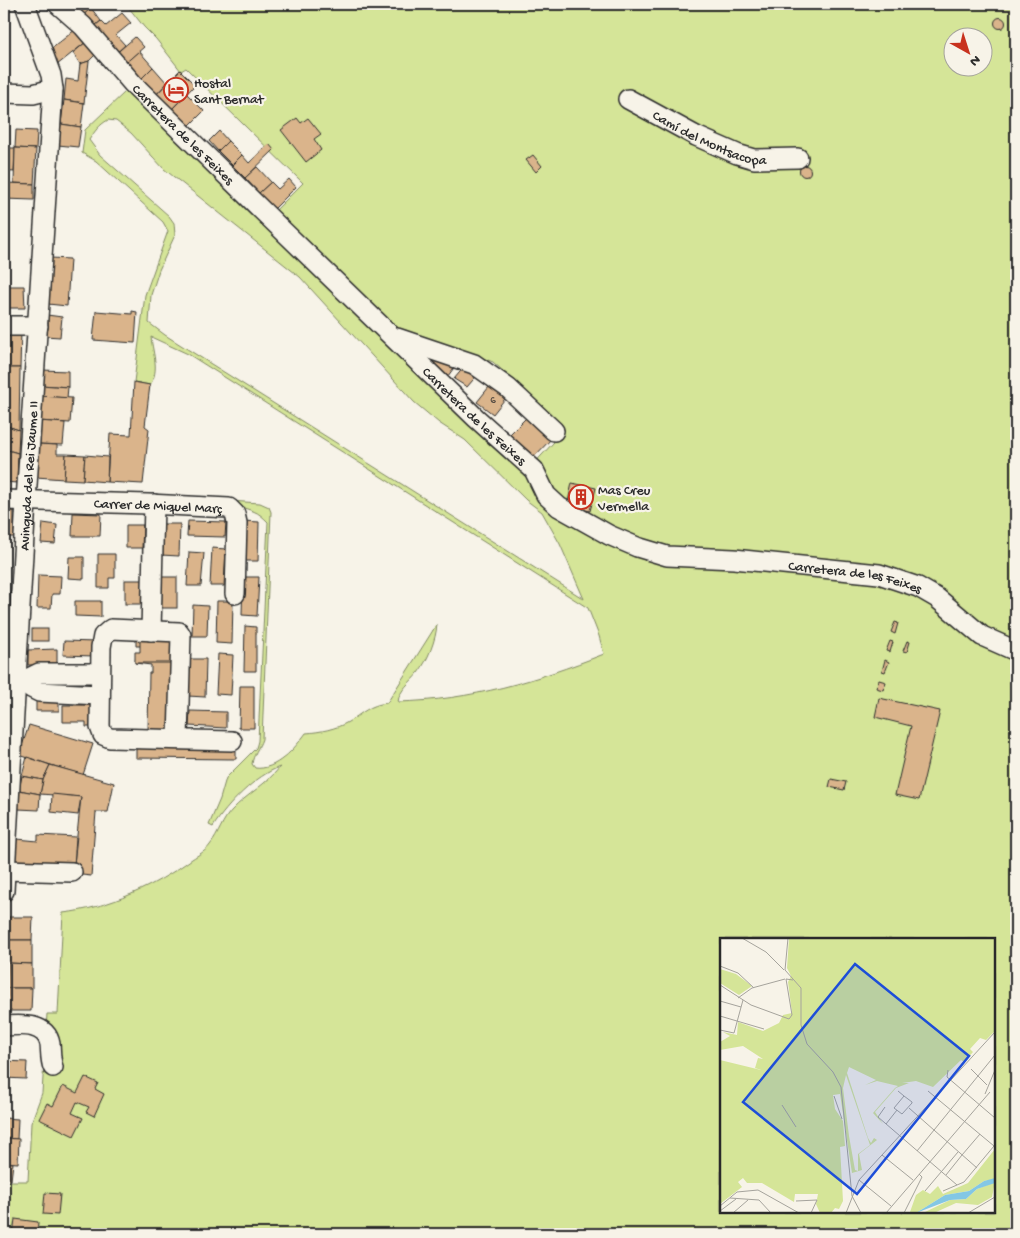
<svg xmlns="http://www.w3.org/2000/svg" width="1020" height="1238" viewBox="0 0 1020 1238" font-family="'Gochi Hand',sans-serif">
<rect width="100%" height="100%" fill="#f7f3e8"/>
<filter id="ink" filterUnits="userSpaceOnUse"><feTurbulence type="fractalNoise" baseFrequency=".02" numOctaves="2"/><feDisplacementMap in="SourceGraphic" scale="10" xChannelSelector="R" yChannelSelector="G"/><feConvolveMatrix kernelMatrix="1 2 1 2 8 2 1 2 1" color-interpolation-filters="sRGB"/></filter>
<g filter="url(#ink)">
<!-- green -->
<path fill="#d5e598" stroke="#808862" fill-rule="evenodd" d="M126,4H1016V1234H4V1181H28L31,1123L42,1093L47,1014H58L63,913C109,908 155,886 192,859C198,855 206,851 210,845C219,834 222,820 232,810C247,794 267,784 280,767C256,775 227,805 213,827L209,825L220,799L226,778L256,748L258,741L268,522C264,518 259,513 253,511C228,501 194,500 168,497L260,503L269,507L271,512L262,739C259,748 253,755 252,764L255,768C276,771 295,748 306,733C320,732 336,729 348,722C363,713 369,705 387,703L437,624C436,640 428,660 418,673C411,682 399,690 398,702C472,700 535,681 604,654L599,636L588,608L188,354L151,337C153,355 160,370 150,385L134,382L145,295L168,231L163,222L96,161L82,153L85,130L125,92L139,95L530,468L565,430L529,394L493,362L475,355L400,332L391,322L385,320L276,210L303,183L186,68L181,71L156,39L144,27ZM952,38H982V68H952ZM108,120L116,121L131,133L164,169L300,277L414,402L439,423L465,440L526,500L542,512L560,544L584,599L165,335L149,323L151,295L159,270L175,235L174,223L169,216L100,155L89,140C95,131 99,125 108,120ZM721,939H994V1212H721Z"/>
<!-- building -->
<g fill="#dab48b" stroke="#2b2b2b">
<polygon points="67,4 90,4 93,7 80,18"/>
<polygon points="91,8 101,21 90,30 80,18"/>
<polygon points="122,13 131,23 116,35 125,45 113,56 90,30 101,21 106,26"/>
<circle cx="1000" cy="23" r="5.5"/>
<polygon points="76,29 86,42 57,65 50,50"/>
<polygon points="135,37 144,47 122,66 113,56"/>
<polygon points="86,42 96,54 89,61 80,64 73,53"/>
<polygon points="139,51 153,67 138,82 122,66"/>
<polygon points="89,61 84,103 64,100 66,79 78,81 80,64"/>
<polygon points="153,67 167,83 154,97 138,82"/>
<polygon points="180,70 195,85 169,112 154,97"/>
<polygon points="187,94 204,111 186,129 169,112"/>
<polygon points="64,100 84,103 81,127 61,124"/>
<polygon points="297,118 301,123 308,118 321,134 314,139 321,150 306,162 281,130"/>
<polygon points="61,124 81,127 78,147 58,145"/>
<polygon points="16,130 37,131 36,149 15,148"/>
<polygon points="219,131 228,141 218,151 209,141"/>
<polygon points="228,141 242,155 232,165 218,151"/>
<polygon points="269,144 274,150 245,178 232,165 242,155 249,163"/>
<polygon points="4,148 15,148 14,172 4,171"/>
<polygon points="15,148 36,149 34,184 14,183"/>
<polygon points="533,155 542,166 536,172 526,160"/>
<circle cx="805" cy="171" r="5.5"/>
<polygon points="257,167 271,182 259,193 245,178"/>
<polygon points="289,179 296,187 274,209 259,193 271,182 278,189"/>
<polygon points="5,183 34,184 34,200 4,199"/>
<polygon points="51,258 70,259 67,306 48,304"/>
<polygon points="4,286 24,286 25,308 4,308"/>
<polygon points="96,311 132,314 132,311 137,312 135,343 93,340"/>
<polygon points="47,315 62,317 60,337 45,336"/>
<polygon points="4,330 21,331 20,368 4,368"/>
<polygon points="439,357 456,365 445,380 430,365"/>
<polygon points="465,366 479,373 467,387 454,379"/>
<polygon points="4,368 20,368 19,430 4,425"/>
<polygon points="42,370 68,371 68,387 41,385"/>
<polygon points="134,382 150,385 145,426 149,429 143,484 107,482 110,434 131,435"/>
<polygon points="493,382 508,395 493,414 477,402"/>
<polygon points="41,385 68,387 67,398 40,396"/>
<polygon points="40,396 72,398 70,423 39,421"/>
<polygon points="529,415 553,437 532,459 507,437"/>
<polygon points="39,421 65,423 63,445 38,444"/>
<polygon points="4,425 19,430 18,453 4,449"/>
<polygon points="38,444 57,445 57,454 66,454 64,479 36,477"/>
<polygon points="4,449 18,453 17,483 4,482"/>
<polygon points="66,454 85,455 83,480 64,479"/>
<polygon points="85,455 108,457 107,482 83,480"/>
<polygon points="572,483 596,488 590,511 567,506"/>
<rect x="4" y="511" width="10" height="26"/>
<polygon points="73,513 101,514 100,536 72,536"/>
<polygon points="188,521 226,522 225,537 187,536"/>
<polygon points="243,521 259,522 258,561 242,561"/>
<polygon points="43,523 57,525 55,544 41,543"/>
<polygon points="162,524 180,524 179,556 161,555"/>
<polygon points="126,525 143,525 142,548 126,548"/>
<polygon points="212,548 226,549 224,586 210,586"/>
<polygon points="189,552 204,553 201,586 187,586"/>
<polygon points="98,554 115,554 115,578 109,578 109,588 98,588"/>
<polygon points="69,557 84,557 84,579 68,578"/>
<polygon points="38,575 61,576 60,594 52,594 51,608 37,608"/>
<rect x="160" y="577" width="17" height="31"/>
<polygon points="243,577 259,577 257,616 242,615"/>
<rect x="125" y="580" width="18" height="24"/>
<polygon points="75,601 101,601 101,617 75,616"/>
<polygon points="217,601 233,601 232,644 216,643"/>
<polygon points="193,605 208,606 207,636 192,636"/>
<polygon points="895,622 898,623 895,634 891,632"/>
<polygon points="245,626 256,627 256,671 244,671"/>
<rect x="32" y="629" width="16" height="12"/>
<polygon points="175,635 173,732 148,732 149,673 151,673 151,665 135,663 136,653 142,653 142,646 136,646 136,636"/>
<polygon points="140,636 173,636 173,663 135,663 135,652 140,652"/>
<polygon points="64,641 95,642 94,656 63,655"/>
<polygon points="890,641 893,642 890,652 886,651"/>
<polygon points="907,641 910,642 907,652 903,651"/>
<polygon points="57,649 57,665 28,665 28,650"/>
<polygon points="218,654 233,655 231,695 216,694"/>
<polygon points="189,659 206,659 205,697 188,696"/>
<polygon points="885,660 889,662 885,672 882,671"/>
<polygon points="879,680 886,682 883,690 876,688"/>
<polygon points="240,686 254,686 254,728 239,728"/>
<polygon points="36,697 59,698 59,711 36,711"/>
<polygon points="879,698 940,711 919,800 895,795 911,726 875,717"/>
<polygon points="63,705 93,705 93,727 86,727 86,722 63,722"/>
<polygon points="190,711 226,712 226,728 189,726"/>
<polygon points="29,725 93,744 83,775 19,755"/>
<polygon points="136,744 236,745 236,759 136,758"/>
<polygon points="27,757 50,765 43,780 22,776"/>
<polygon points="50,765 114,783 108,812 96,812 91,876 73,874 81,797 40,794 43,780"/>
<polygon points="22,776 43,780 40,794 19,790"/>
<polygon points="831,779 846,782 844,790 829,787"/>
<polygon points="19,790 40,794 39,810 18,809"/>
<polygon points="52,794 81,797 78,815 51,812"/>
<polygon points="38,835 76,837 74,866 15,862 17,839 38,841"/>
<polygon points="8,917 33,917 32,940 8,940"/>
<polygon points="8,940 32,940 32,964 8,963"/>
<polygon points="8,963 32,964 32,988 7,988"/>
<polygon points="7,988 32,988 31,1011 7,1011"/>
<polygon points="4,1061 27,1062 26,1079 4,1078"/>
<polygon points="85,1077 98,1083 95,1089 104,1094 94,1116 86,1112 89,1107 77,1102 72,1113 83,1118 74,1136 39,1119 47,1103 53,1106 63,1086 77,1093"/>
<polygon points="4,1118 18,1119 17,1139 4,1138"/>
<polygon points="4,1138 19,1139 18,1163 4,1162"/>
<polygon points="4,1162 13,1163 11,1180 4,1180"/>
<polygon points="45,1193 60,1194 58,1215 43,1214"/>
<polygon points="15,1219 38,1222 37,1234 13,1234"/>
</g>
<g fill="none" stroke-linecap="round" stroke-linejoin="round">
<defs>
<g id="minor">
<path id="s1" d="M58,4L83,26L133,84L276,224L476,418L534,470L546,495L559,507L609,535L637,547L667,556L734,559L879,574L918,587L937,598L982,636L1016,651"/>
<polyline points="4,93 33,94 53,89"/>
<path id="s2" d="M628,99L696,136L737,154L754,159L798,158"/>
<polyline points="4,326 38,326"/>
<polyline points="397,338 474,364 508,388 554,431"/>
<path id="s3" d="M4,500L148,504L229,508L235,514L237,523L235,594"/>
<polyline points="151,631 154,504"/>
<polyline points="5,682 27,682 31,688 39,692 100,695"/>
<polyline points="27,682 31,677 39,673 100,673"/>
<polyline points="178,739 181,635 179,632 111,629 103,636 101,647 100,727 103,735 110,738 232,741"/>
<polyline points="4,870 72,872"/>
<path id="s4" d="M4,891L26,501L53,89L51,75L25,4"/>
<path d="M4,1026C20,1025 46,1022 50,1044C51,1052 50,1059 53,1067"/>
</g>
</defs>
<!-- minor casing -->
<use href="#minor" stroke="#2b2b2b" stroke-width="22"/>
<!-- minor -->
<use href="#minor" stroke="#f7f3e8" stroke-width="19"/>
</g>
</g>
<!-- icons -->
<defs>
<symbol id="hotel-ring" viewBox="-11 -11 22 22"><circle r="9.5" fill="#f7f3e8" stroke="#c8321e" stroke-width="1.5"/><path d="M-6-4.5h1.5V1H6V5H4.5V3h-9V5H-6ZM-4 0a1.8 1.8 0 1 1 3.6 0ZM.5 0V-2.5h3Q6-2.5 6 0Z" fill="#c8321e"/></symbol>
<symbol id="building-ring" viewBox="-11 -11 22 22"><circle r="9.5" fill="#f7f3e8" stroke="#c8321e" stroke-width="1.5"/><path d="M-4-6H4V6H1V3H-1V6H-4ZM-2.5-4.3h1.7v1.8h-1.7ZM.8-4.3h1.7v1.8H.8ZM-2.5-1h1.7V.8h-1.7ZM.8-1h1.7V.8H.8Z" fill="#c8321e"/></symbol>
</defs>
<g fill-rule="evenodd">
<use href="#hotel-ring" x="162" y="76" width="28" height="28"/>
<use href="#building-ring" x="567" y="483" width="28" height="28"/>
</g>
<g text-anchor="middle" stroke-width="4.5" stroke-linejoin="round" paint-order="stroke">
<!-- number labels -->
<g font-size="11" fill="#574d43">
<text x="493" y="403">6</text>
</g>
<!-- poi labels -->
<g font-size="14" fill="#2b2b2b" stroke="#f7f3e8" text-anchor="start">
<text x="194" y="87">Hostal<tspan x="194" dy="16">Sant Bernat</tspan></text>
<text x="598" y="494">Mas Creu<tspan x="598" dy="16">Vermella</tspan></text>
</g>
<!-- street labels -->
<g font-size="14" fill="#2b2b2b" stroke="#f7f3e8">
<text dy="5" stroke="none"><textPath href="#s1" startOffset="181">Carretera de les Feixes</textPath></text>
<text dy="5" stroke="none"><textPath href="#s2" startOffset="91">Camí del Montsacopa</textPath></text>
<text dy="5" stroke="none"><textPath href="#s1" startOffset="586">Carretera de les Feixes</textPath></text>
<text dy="5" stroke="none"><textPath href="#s4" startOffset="416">Avinguda del Rei Jaume II</textPath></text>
<text dy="5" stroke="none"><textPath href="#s3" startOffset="154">Carrer de Miquel Març</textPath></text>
<text dy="5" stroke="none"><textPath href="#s1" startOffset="1021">Carretera de les Feixes</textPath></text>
</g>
</g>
<!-- overview -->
<g transform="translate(720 938)">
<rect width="275" height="275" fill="#f7f3e8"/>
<path d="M69,0H275V93L266,102L260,100L250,111L253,114L244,124L241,122L213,149L196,143L182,145H189L176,150L155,174L163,186L153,175L175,150L178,148L157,143L145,147L156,142L129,129L127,135L148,200L151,205L154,200L157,202L139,216L142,232L132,235L120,156L113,157L115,171L123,183L125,208L120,209L123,263L119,271L115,270L111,275H100L96,266L98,256H75L74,264L42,245H27L23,240L18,244L22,249L0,266V122L41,132L35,130L38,120L43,121L23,108L0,112V104L10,98L3,94L17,97L18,84L43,93L59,85L63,77L72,75L68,44L71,38L67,30ZM126,137L150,207L138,216V233L135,232L129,198L123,150ZM0,31L16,36L32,48L19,57L0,45ZM275,211V241L264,243L249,253L225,257L196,275L190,274L196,257L203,252L210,256L218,248L223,256L248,245ZM275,244L272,259L258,267L236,265L214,275H203L230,262L246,261L257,251Z" fill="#d5e598" fill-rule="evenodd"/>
<path d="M275,240V245L257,251L246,261L230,262L196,275L225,257L249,253L264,243Z" fill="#83c7e4"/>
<path fill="none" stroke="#a5a39c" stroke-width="1" d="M22,0L46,14L64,32M68,0L65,32L81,50V87L87,106L113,134L121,149L132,258L141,275M0,28L18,35L34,50M0,47L31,67L69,81L72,77L66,41L73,42M18,60L32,50L65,41M0,63L21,69M0,78L44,91M0,92L14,95L23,62M251,131L267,147M228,132L227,139L275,180M178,153L184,158L192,164V165L182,176L174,170L184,158M208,153L274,208M265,156L275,132M114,158L122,181M62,167L76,189M165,169L158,179L237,247M189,170L257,230M166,186L177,172M197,213L275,117M162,217L193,242M242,217L260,196M226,237L242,217M139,242L171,268M205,253L238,214M223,253L244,244L274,208M10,260L39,262L51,275M76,263L97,262L91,275M0,268L17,254L38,252L79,275M0,273L16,261M13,275L28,262M126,275L139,242L275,94M166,275L270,154M184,275L202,239L199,236M248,275L275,259"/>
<path fill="#1d4ed8" fill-opacity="0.15" stroke="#1d4ed8" stroke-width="2.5" d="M135,26L249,118L137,256L23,164Z"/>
<rect width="275" height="275" fill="none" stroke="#2b2b2b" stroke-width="2.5"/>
</g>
<!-- margin -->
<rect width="1020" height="1238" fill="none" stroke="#f7f3e8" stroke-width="20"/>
<rect x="10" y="10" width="1000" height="1218" fill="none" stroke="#2b2b2b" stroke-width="2" filter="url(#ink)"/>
<!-- north arrow -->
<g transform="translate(968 52) rotate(141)"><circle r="24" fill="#f7f3e8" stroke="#a5a39c"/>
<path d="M0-4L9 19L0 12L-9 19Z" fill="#c8321e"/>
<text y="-8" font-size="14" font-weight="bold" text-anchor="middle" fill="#2b2b2b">N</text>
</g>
</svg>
